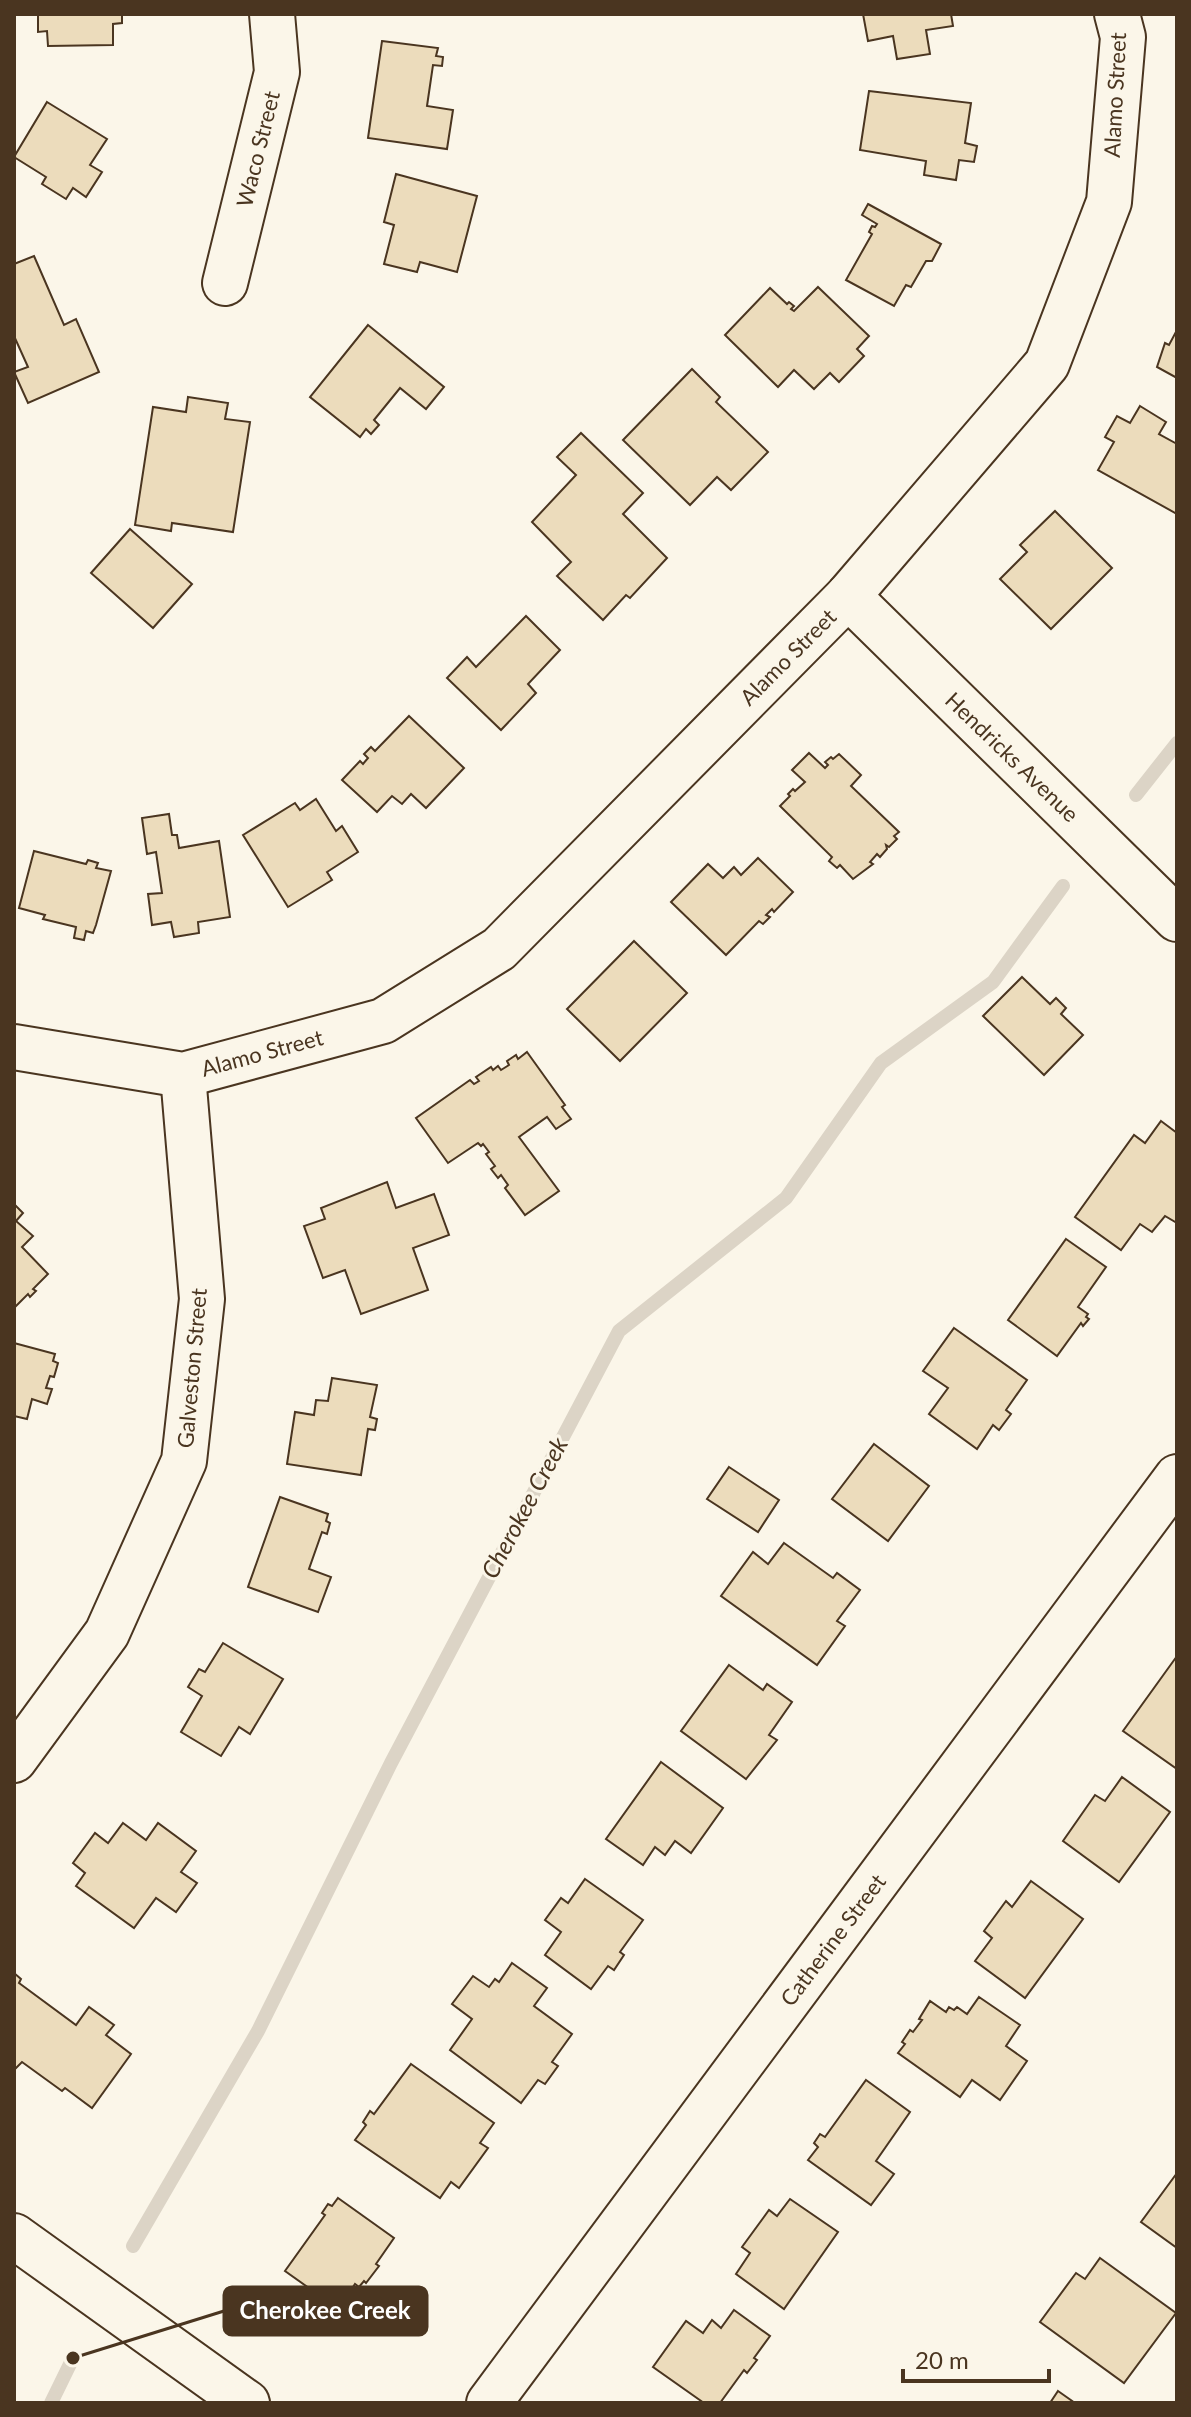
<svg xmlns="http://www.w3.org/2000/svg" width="1191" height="2417" viewBox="0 0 1191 2417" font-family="Lato,sans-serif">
<rect width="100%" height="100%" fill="#fbf6e9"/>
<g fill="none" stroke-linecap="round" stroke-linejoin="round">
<!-- stream -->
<g stroke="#dcd4c6" stroke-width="14">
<polyline points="1136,795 1177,743"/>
<polyline points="133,2246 258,2031 391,1763 619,1331 786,1198 881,1063 993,982 1063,886"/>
<polyline points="51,2403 73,2358"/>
</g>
</g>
<!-- building -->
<g fill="#ecdcbc" stroke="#4a3520" stroke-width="2">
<polygon points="38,14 122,14 122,23 113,24 113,45 48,46 47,31 38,32"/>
<polygon points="863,14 951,14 953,26 926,30 930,54 897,59 893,36 868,41"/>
<polygon points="382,41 438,48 436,56 443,57 442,66 433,65 427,106 453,110 447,149 368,138"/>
<polygon points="869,91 971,103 965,143 977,146 974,162 959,160 956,180 924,175 926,161 860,150"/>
<polygon points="47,102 107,139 90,165 102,172 86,197 73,188 66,199 42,184 46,177 14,157"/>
<polygon points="396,174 477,196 457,272 420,262 417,272 384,264 394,225 384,222"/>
<polygon points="868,204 941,244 932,261 926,261 911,287 906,285 894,306 846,280 872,234 869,232 872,226 875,227 877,224 862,215"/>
<polygon points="34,256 64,325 76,319 99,372 28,403 14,372 28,367 14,336 14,264"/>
<polygon points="818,287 869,336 857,349 864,356 839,382 830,373 814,389 794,370 778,387 725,335 770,288 787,304 789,302 794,306 791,309 794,311"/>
<polygon points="368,325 444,387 426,409 400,388 374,420 379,425 371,434 366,429 360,437 310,397"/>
<polygon points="1177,330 1177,378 1157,367 1165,343 1169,345"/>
<polygon points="692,369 720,397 716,402 768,452 731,490 717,477 690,505 623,440"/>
<polygon points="188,397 228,403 225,419 250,422 233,532 172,523 171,531 135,525 153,407 186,412"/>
<polygon points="1140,406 1166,422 1159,434 1177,444 1177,514 1098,470 1114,442 1105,437 1117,416 1130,423"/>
<polygon points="581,433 643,493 623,514 667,558 630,598 626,595 603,620 557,576 571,562 532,522 576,475 557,457"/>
<polygon points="1055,511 1112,568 1051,629 1000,579 1027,552 1020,545"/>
<polygon points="130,529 192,584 153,628 91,573"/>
<polygon points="526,616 560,650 528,684 536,693 501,730 447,678 467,657 476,667"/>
<polygon points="409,716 464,768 426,808 411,794 402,804 392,796 377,812 342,780 360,761 363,764 368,758 364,754 371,747 375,751"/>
<polygon points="809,753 825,768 828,765 825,762 831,757 833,759 839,754 861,775 851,786 899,832 894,836 897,839 889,847 886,845 887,849 880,857 877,854 870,862 873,864 853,879 840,865 837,868 829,861 832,857 780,806 790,796 788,794 793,789 795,791 805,782 792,770"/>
<polygon points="316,799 336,831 342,826 358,852 327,872 332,880 288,907 243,835 295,803 300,810"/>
<polygon points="169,814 172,835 177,835 179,848 219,841 230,917 198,922 199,933 174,937 171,922 152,925 148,894 162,893 156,852 147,854 142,818"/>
<polygon points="34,851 86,864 88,860 98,863 96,868 111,871 96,925 93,933 86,931 84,940 74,938 76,927 43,919 45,915 19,908"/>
<polygon points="758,858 793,892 774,912 772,909 766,915 770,917 763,924 759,921 726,955 671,902 708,864 723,878 734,867 741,875"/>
<polygon points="634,941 687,993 620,1061 567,1009"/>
<polygon points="1022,977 1050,1004 1056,998 1066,1008 1061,1014 1083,1035 1044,1075 983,1016"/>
<polygon points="527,1052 565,1105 562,1107 571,1119 556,1129 547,1117 519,1137 559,1191 525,1215 505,1188 508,1185 501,1175 498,1178 491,1169 495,1166 486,1154 489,1152 483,1144 481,1146 478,1143 448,1163 416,1118 470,1080 474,1084 479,1081 476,1077 491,1067 493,1070 498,1066 501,1070 509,1065 507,1061 516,1055 518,1059"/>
<polygon points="1161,1121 1177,1133 1177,1223 1165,1216 1152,1232 1140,1224 1121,1250 1075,1217 1134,1135 1145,1143"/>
<polygon points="387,1182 396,1208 434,1194 449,1235 413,1248 428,1290 361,1314 345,1270 323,1278 304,1226 325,1219 321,1208"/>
<polygon points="14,1204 23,1213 16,1221 33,1236 22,1247 48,1274 33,1289 36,1291 30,1297 28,1294 14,1308"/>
<polygon points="1066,1239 1106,1267 1078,1307 1088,1314 1086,1317 1089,1319 1083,1326 1081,1323 1057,1356 1008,1320"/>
<polygon points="954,1328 1027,1380 1006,1410 1011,1414 999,1430 993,1425 977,1449 929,1414 948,1388 923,1371"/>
<polygon points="14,1343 55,1354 53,1361 58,1363 54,1377 50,1376 46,1388 52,1389 47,1404 32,1399 27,1419 14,1416"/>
<polygon points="332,1378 377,1385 370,1417 377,1419 375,1430 368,1429 361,1475 287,1464 295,1412 314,1415 316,1400 328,1401"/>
<polygon points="874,1444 929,1486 888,1541 832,1499"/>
<polygon points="729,1467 779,1500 758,1532 707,1499"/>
<polygon points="280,1497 328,1514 326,1521 330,1523 327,1534 322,1532 309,1569 331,1577 318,1612 248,1587"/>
<polygon points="784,1543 833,1578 837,1573 860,1590 837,1621 845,1626 817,1665 721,1596 753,1552 768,1564"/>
<polygon points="223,1643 283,1679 250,1734 239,1727 221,1756 181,1732 202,1696 188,1687 199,1669 205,1672"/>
<polygon points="1177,1656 1177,1769 1123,1731"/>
<polygon points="729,1665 763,1690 767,1684 792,1702 769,1735 777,1740 746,1779 681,1731"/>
<polygon points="661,1762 723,1808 691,1853 675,1841 665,1855 655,1847 643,1865 606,1839"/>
<polygon points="1122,1777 1170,1812 1119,1882 1063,1841 1095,1795 1105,1801"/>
<polygon points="123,1823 146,1840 158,1823 196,1851 181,1872 197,1883 176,1912 156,1898 134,1928 76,1886 85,1873 73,1863 95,1833 108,1843"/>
<polygon points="585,1879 643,1920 620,1952 624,1955 614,1970 608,1966 591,1989 545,1955 561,1932 545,1920 561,1898 568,1903"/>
<polygon points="1031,1881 1083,1919 1025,1998 975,1961 992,1938 984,1931 1006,1901 1012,1907"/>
<polygon points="512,1963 547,1988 534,2006 572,2034 552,2062 558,2066 545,2084 538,2080 521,2103 450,2050 472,2019 452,2004 473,1976 489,1987 495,1979 499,1982"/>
<polygon points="14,1973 21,1979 19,1983 76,2025 89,2007 114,2025 106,2035 131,2054 92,2108 65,2088 62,2091 22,2062 14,2070"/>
<polygon points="979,1997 1020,2025 1006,2046 1027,2061 1000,2100 972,2080 960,2097 898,2053 905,2044 902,2042 910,2030 913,2032 922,2020 919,2019 930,2001 946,2012 949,2007 954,2010 957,2007 967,2014"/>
<polygon points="411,2064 494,2123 480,2143 488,2148 459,2188 451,2182 440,2198 355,2140 366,2125 363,2122 370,2111 374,2114"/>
<polygon points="866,2080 910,2112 876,2161 894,2174 871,2205 808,2160 818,2147 814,2143 820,2134 825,2137"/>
<polygon points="1177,2173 1177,2248 1141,2222"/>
<polygon points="338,2198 394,2238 376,2264 379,2266 366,2283 364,2281 359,2287 355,2284 351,2290 354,2292 346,2302 343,2300 337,2308 285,2271 325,2215 322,2213 328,2204 332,2206"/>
<polygon points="790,2199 838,2232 784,2309 736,2274 750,2253 742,2247 769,2210 777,2216"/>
<polygon points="1100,2258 1176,2313 1124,2383 1040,2322 1076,2273 1085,2279"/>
<polygon points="734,2310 770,2336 754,2358 757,2360 747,2373 744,2370 720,2403 704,2403 653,2367 686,2321 703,2333 712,2320 721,2328"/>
<polygon points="1058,2391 1075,2403 1050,2403"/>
</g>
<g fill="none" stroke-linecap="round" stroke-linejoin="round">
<defs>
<g id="minor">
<polyline points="225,283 277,72 272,14"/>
<polyline points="848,596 1177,919"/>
<polyline points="14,1047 183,1075 383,1021 499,949 848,596 1047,364 1109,202 1123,37 1117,14"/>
<polyline points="14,1760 107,1633 184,1461 202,1299 183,1075"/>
<polyline points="14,2236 247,2403"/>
<polyline points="489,2403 1177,1477"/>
</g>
</defs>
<!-- minor casing -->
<use href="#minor" stroke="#4a3520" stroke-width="48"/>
<!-- minor -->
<use href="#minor" stroke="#fbf6e9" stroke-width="44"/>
</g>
<g text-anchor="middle" stroke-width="6" stroke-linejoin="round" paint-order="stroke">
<!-- street labels -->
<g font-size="22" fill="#4a3520" stroke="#fbf6e9">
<text transform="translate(1115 95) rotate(-87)" y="8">Alamo Street</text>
<text transform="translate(258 149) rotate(-76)" y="8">Waco Street</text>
<text transform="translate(788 657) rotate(-45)" y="8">Alamo Street</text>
<text transform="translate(1012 757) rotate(44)" y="8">Hendricks Avenue</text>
<text transform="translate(262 1053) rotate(-15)" y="8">Alamo Street</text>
<text transform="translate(192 1368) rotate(-85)" y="8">Galveston Street</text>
<text transform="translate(833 1940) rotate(-53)" y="8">Catherine Street</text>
</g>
<!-- water labels -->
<g font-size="24" font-style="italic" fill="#4a3520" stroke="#fbf6e9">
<text transform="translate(525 1508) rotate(-62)" y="8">Cherokee Creek</text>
</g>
</g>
<!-- callouts -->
<path fill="none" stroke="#4a3520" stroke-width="3" d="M73 2358L224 2311"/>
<circle fill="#4a3520" stroke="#fbf6e9" stroke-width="3" cx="73" cy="2358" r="8"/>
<rect fill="#4a3520" stroke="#4a3520" stroke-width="3" x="224" y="2287" width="203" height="48" rx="8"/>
<g font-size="24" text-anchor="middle" font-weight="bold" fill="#fff">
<text x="325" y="2319">Cherokee Creek</text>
</g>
<!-- border -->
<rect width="1191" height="2417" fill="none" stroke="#4a3520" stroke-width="32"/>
<!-- scale -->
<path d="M903 2369v12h146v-12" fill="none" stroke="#4a3520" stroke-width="4"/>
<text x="915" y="2369" font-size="24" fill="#4a3520" stroke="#fbf6e9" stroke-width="6" paint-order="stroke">20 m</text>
</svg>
